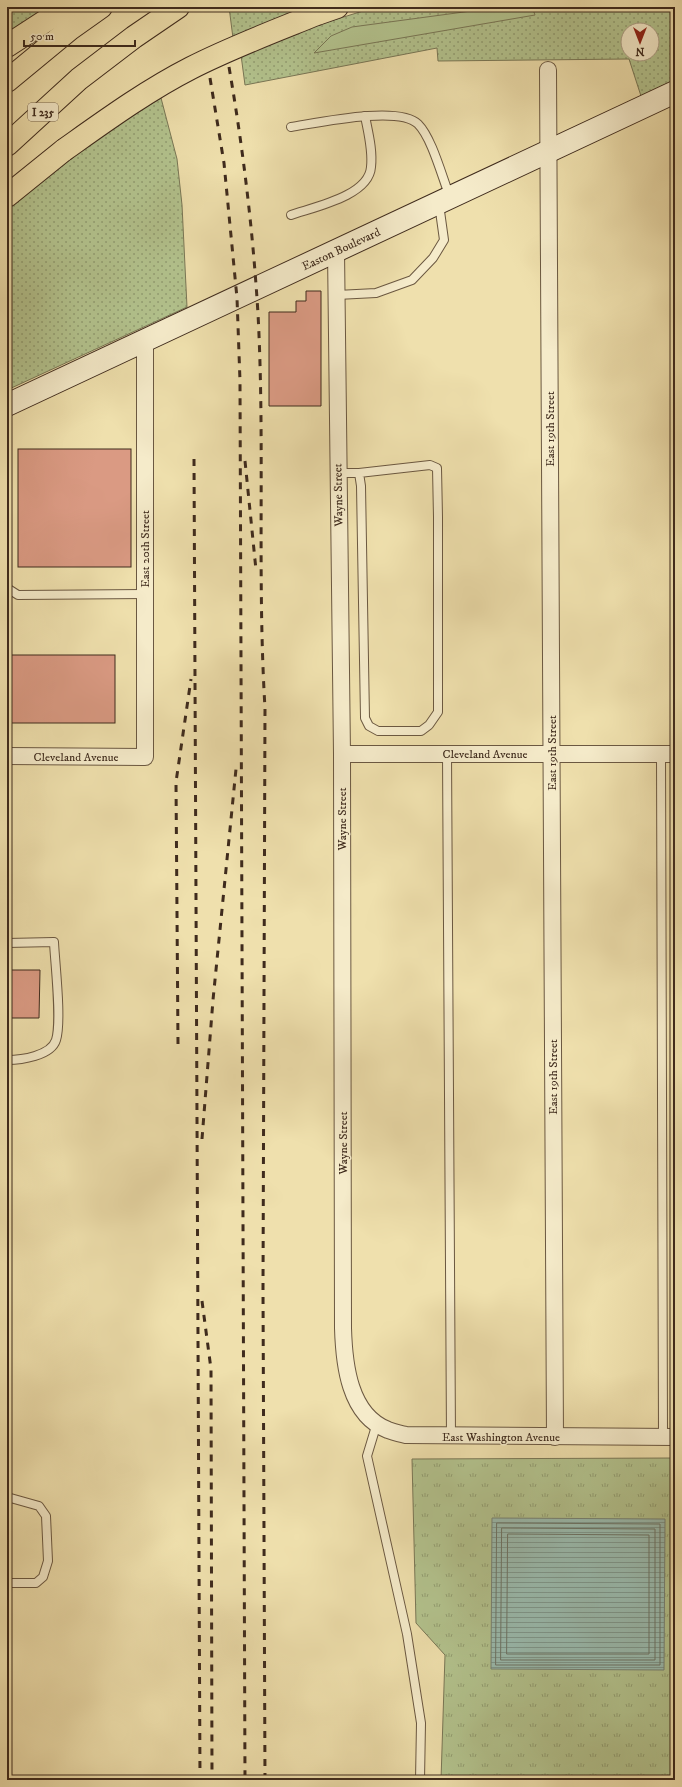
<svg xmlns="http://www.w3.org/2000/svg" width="682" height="1787" viewBox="0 0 682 1787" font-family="'IM FELL DW Pica',serif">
<defs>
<pattern id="grass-dots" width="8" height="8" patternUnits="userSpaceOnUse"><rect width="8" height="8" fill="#b3c38e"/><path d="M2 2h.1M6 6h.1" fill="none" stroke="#939f73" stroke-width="1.8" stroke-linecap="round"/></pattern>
<pattern id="park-tufts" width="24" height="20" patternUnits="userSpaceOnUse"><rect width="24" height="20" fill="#b3c38e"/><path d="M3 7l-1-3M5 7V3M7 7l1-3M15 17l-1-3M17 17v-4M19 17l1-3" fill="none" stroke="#939f73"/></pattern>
<pattern id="water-rules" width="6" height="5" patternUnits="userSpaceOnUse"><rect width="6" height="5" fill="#9abcb0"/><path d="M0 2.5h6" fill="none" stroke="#7f998f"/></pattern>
</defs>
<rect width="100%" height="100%" fill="#efe0ad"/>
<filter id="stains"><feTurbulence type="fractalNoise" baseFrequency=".005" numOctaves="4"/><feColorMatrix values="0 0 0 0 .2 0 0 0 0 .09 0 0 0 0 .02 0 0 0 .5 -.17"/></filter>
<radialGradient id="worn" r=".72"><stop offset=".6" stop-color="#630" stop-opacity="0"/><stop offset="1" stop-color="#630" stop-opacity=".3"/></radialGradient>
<!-- grass -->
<g fill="url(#grass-dots)" stroke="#797756" fill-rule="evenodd">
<polygon points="7,7 47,7 7,35"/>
<polygon points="229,7 308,7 233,38"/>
<path d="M376,7H675V80L641,96L629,59L438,61L437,48L245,85L241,55L321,24ZM628,30H652V54H628Z"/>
<path d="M161,98L177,159L182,205L187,307L7,390V209C54,167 107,130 161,98Z"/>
</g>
<!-- park -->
<polygon fill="url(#park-tufts)" stroke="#797756" points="675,1458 675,1780 441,1780 445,1655 416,1623 412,1459"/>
<!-- garden -->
<polygon fill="#b3c38e" stroke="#797756" points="501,7 532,7 535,15 314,53 331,36 352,27"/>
<!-- water -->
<polygon fill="url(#water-rules)" stroke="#768275" points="492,1518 665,1519 664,1670 491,1669"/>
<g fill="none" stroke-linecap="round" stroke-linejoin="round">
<!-- shore -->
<g stroke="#6c7466" stroke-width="1">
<polygon points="497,1523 660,1524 660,1665 496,1665"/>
<polygon points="502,1528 655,1529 655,1660 501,1660"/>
<polygon points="508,1534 649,1535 649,1654 507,1654"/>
</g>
</g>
<!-- building -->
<g fill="#da9a83" stroke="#3f2b1d">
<polygon points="306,291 321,291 321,406 269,406 269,312 296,312 296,301 306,301"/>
<rect x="18" y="449" width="113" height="118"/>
<rect x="7" y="655" width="108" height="68"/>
<polygon points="7,970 40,970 39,1018 7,1018"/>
</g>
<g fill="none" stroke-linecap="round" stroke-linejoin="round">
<defs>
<g id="lane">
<path d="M291,127C317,123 399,105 418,124C432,138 442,177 450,197"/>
<path d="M291,215C314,207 369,196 371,167C373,150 368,132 365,116"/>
<polyline points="337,295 376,293 412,280 433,258 444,240 439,204"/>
<polyline points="338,473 359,473 361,486 365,718 369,726 378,731 421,731 429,725 438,712 438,517 437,468 430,465 359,473"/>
<polyline points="7,588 18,595 145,594"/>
<polyline points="447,754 451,1437"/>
<polyline points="661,754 663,1437"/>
<path d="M7,943L54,942C55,964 62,1021 56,1040C51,1056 21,1060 7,1060"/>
<polyline points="377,1423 367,1456 407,1634 421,1723 420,1780"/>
<polyline points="7,1497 39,1506 46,1516 48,1561 43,1577 36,1583 7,1583"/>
</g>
<g id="street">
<polyline points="548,70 555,1437"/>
<path d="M336,251L342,754L343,1328C344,1364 349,1415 388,1430C394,1432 400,1434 406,1435L675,1437"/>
<polyline points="342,754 675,754"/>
<polyline points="7,756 145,757 145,341"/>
</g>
<polyline id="secondary" points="7,405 675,92"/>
<g id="highway">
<polyline points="317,14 337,7"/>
<polyline points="7,46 67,7"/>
<polyline points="7,81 70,29 101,7"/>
<polyline points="7,145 79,79 134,37 178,7"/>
<polyline points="7,196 64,150"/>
</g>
</defs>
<!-- lane casing -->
<use href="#lane" stroke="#6b5841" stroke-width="10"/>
<!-- street casing -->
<use href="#street" stroke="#6b5841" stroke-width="18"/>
<!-- secondary casing -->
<use href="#secondary" stroke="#3f2b1d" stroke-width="24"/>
<!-- highway casing -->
<use href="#highway" stroke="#3f2b1d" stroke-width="24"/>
<!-- lane -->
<use href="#lane" stroke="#f5ebca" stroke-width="8"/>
<!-- street -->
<use href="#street" stroke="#f5ebca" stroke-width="16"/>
<!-- secondary -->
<use href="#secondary" stroke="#f5ebca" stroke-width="22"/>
<!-- highway -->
<use href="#highway" stroke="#efe0ad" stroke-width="22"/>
<!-- rail -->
<g stroke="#3f2b1d" stroke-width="3" stroke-dasharray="7 7" stroke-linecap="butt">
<path d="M229,67C243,148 253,231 258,314C265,445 257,577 265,708L263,1288L265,1780"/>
<polyline points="210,78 224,163 237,298 240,381 245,1780"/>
<polyline points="194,459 200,1780"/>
<polyline points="245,461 256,570"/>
<polyline points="178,1044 176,782 191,679"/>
<polyline points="202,1139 213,1000 236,769"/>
<polyline points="202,1301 211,1369 212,1780"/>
</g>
<defs>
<path id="highway-bridge" d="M64,150C105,121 146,91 191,68C232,47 275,31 317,14"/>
</defs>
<!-- highway-bridge casing -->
<use href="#highway-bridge" stroke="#3f2b1d" stroke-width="24" stroke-linecap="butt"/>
<!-- highway-bridge -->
<use href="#highway-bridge" stroke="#efe0ad" stroke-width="22"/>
</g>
<g text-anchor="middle" stroke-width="3" stroke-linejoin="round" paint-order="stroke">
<!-- shield labels -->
<rect fill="#f5ebca" stroke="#766551" stroke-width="1" x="28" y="103" width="30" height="18" rx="3"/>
<g font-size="11" font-weight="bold" fill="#3f2b1d">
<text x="43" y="116">I 235</text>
</g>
<!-- street labels -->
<g font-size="12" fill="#3f2b1d" stroke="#f5ebca">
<text transform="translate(341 249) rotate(-25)" y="4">Easton Boulevard</text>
<text transform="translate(550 429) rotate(-90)" y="4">East 19th Street</text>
<text transform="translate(338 495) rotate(-91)" y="4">Wayne Street</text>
<text transform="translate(145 549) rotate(-90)" y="4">East 20th Street</text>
<text transform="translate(552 753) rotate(-90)" y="4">East 19th Street</text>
<text x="485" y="758">Cleveland Avenue</text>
<text x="76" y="761">Cleveland Avenue</text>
<text transform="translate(342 819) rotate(-90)" y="4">Wayne Street</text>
<text transform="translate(553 1077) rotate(-90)" y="4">East 19th Street</text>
<text transform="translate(343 1143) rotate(-90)" y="4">Wayne Street</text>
<text x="501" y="1441">East Washington Avenue</text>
</g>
</g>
<!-- margin -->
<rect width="682" height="1787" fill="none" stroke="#efe0ad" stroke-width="24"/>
<rect x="8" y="8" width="666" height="1771" fill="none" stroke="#3f2b1d" stroke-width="2"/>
<rect x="12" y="12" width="658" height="1763" fill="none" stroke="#3f2b1d"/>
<!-- north arrow -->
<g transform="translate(640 42) rotate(180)"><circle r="19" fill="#f5ebca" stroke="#ac9e85"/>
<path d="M0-3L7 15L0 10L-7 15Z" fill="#8f2418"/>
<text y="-6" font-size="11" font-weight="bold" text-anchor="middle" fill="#3f2b1d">N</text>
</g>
<!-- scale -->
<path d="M24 40v6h111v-6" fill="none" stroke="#3f2b1d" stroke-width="2"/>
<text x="30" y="40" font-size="12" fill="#3f2b1d" stroke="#f5ebca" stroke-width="3" paint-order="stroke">50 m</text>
<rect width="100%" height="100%" filter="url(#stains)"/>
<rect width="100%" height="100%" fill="url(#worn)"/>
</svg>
